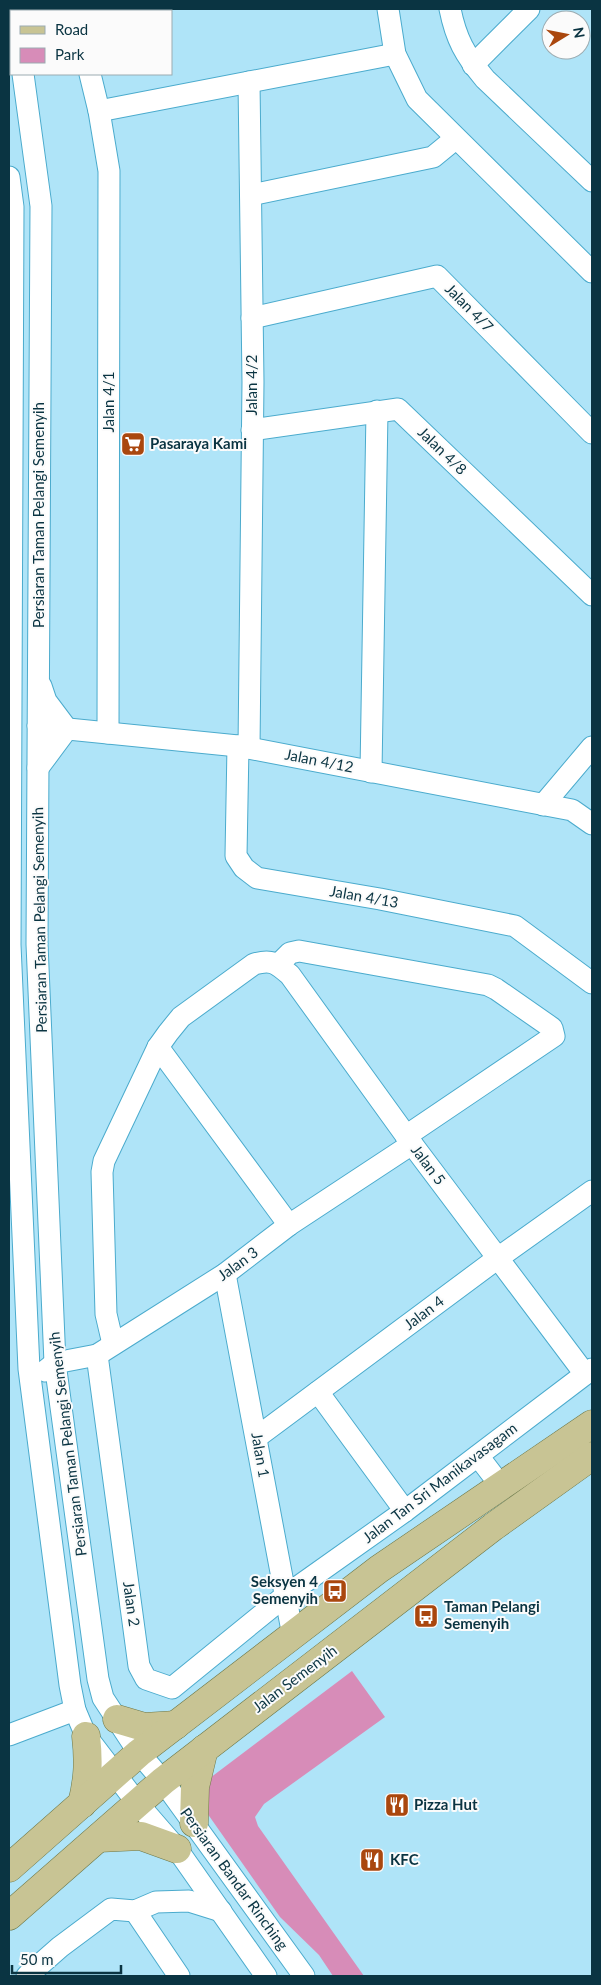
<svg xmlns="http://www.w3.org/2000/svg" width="601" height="1985" viewBox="0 0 601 1985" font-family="Lato,sans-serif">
<rect width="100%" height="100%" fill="#afe4f8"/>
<!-- green -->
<polygon fill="#d78cb8" points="352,1671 385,1717 264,1804 255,1817 258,1826 364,1976 333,1976 319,1955 280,1917 200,1803 202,1784"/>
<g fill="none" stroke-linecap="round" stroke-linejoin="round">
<defs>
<g id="minor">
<polyline points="9,9 11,19"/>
<polyline points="74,9 75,11"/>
<polyline points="388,9 395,54 417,99 592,272"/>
<path d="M450,9C456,39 465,55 485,79L592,181"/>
<polyline points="473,65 529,9"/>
<polyline points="23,74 41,206 37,944 55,1363 98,1679 103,1698 139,1753 163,1781 304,1976"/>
<polyline points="90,74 99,111 109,171 108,733"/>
<polyline points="99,111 395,54"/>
<polyline points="9,177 13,207 10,945 29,1369 70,1685 75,1710 86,1736 138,1804 177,1849 266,1976"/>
<polyline points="251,195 433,157 455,139"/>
<polyline points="252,318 437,276 592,433"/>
<polyline points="252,430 398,409 592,595"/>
<polyline points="38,726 238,746 572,810 592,824"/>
<polyline points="238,746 236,856 244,868 257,878 380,899 515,926 592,983"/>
<polyline points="249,748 253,382 249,82"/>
<polyline points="38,768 67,729 46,701 41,686"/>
<polyline points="371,772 377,411"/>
<polyline points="543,805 592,747"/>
<polyline points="278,965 290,953 299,951 488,985 496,989 552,1028 554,1036 406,1136"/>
<polyline points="158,1047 289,1225"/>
<polyline points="225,1274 293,1636"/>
<path d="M113,1344L106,1314L102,1172L104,1161L158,1047L168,1033L181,1017L254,964C272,959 276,963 290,975L412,1144L585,1374"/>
<polyline points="97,1355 139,1666 146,1679 172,1688 285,1596 405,1511 592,1369"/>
<polyline points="45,1371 55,1363 97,1355 225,1274 289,1225 412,1144"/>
<polyline points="318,1392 405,1511"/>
<polyline points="257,1437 498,1258 592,1191"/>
<polyline points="478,1456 501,1486"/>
<polyline points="9,1735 75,1710"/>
<polyline points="135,1911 179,1976"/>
<polyline points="27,1976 60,1947 111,1909 135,1911 156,1902 189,1901 221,1911"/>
</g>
<g id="major">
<polyline points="117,1719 144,1727 176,1725"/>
<path d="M82,1804C88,1779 89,1762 86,1736"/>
<polyline points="194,1823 195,1787 204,1749"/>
<polyline points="99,1838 141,1836 177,1849"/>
<polyline points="9,1868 139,1753 379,1569 592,1424"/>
<polyline points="9,1916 163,1781 493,1527 592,1456"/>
</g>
</defs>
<!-- minor casing -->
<use href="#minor" stroke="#4babcd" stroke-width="23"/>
<!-- major casing -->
<use href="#major" stroke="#6d7848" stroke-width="29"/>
<!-- minor -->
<use href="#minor" stroke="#fff" stroke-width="21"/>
<!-- major -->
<use href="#major" stroke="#c8c494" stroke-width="28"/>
</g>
<!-- icons -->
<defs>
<symbol id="supermarket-square" viewBox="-11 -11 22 22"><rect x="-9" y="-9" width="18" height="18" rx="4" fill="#aa470e" stroke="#fbfbfb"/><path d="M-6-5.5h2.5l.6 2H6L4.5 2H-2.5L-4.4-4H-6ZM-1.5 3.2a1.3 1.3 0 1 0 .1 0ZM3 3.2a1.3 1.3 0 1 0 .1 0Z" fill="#fff"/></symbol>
<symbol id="bus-square" viewBox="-11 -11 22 22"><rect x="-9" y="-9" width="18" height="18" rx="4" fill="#aa470e" stroke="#fbfbfb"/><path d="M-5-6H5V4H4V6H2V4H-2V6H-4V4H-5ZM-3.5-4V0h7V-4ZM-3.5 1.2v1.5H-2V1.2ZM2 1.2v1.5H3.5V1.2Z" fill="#fff"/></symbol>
<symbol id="restaurant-square" viewBox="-11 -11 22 22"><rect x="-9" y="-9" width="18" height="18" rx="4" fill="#aa470e" stroke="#fbfbfb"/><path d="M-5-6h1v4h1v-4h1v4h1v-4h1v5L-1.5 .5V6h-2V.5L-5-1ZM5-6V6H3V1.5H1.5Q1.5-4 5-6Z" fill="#fff"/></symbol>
</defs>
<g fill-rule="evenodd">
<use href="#supermarket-square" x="119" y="430" width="28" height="28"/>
<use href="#bus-square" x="321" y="1577" width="28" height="28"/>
<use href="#bus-square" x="412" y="1602" width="28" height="28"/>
<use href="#restaurant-square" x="383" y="1791" width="28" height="28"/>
<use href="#restaurant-square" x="358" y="1846" width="28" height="28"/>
</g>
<g text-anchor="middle" stroke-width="4" stroke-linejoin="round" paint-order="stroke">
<!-- street labels -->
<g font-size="15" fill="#0a3442" stroke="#fbfbfb">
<text transform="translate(469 308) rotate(45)" y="5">Jalan 4/7</text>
<text transform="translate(252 385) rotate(-90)" y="5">Jalan 4/2</text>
<text transform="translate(109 402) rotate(-90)" y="5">Jalan 4/1</text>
<text transform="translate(442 451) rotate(44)" y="5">Jalan 4/8</text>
<text transform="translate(39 515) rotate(-90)" y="5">Persiaran Taman Pelangi Semenyih</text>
<text transform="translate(319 761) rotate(11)" y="5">Jalan 4/12</text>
<text transform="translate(364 897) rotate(10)" y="5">Jalan 4/13</text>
<text transform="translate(40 920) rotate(-91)" y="5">Persiaran Taman Pelangi Semenyih</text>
<text transform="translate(428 1165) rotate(53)" y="5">Jalan 5</text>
<text transform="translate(238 1264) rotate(-36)" y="5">Jalan 3</text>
<text transform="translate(424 1313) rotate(-37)" y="5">Jalan 4</text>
<text transform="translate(68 1444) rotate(-97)" y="5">Persiaran Taman Pelangi Semenyih</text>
<text transform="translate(260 1455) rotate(80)" y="5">Jalan 1</text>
<text transform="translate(440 1483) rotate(-37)" y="5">Jalan Tan Sri Manikavasagam</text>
<text transform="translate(131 1604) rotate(82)" y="5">Jalan 2</text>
<text transform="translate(295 1679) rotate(-37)" y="5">Jalan Semenyih</text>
<text transform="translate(234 1879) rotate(54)" y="5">Persiaran Bandar Rinching</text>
</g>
<!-- poi labels -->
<g font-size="15" font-weight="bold" fill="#0a3442" stroke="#fbfbfb" text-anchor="start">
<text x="150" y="449">Pasaraya Kami</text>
<text x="318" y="1587" text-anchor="end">Seksyen 4<tspan x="318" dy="17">Semenyih</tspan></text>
<text x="444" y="1612">Taman Pelangi<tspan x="444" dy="17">Semenyih</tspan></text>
<text x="414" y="1810">Pizza Hut</text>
<text x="390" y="1865">KFC</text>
</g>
</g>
<!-- border -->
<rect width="601" height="1985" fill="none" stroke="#0a3442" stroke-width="20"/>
<!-- legend -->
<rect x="10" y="10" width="162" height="65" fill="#fbfbfb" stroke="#9babb1"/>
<rect x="20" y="26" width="25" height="8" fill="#c8c494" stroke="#9babb1"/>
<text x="55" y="35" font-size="15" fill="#0a3442">Road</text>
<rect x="20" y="48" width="25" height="15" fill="#d78cb8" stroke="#9babb1"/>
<text x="55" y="60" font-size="15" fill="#0a3442">Park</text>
<!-- north arrow -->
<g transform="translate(566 35) rotate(80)"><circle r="24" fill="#fbfbfb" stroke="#9babb1"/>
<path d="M0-4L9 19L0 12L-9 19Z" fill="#aa470e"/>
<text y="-8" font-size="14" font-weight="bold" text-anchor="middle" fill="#0a3442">N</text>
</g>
<!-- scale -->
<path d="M12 1965v8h109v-8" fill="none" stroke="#0a3442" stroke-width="2.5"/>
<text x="20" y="1965" font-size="15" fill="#0a3442" stroke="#fbfbfb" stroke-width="4" paint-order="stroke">50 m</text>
</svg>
